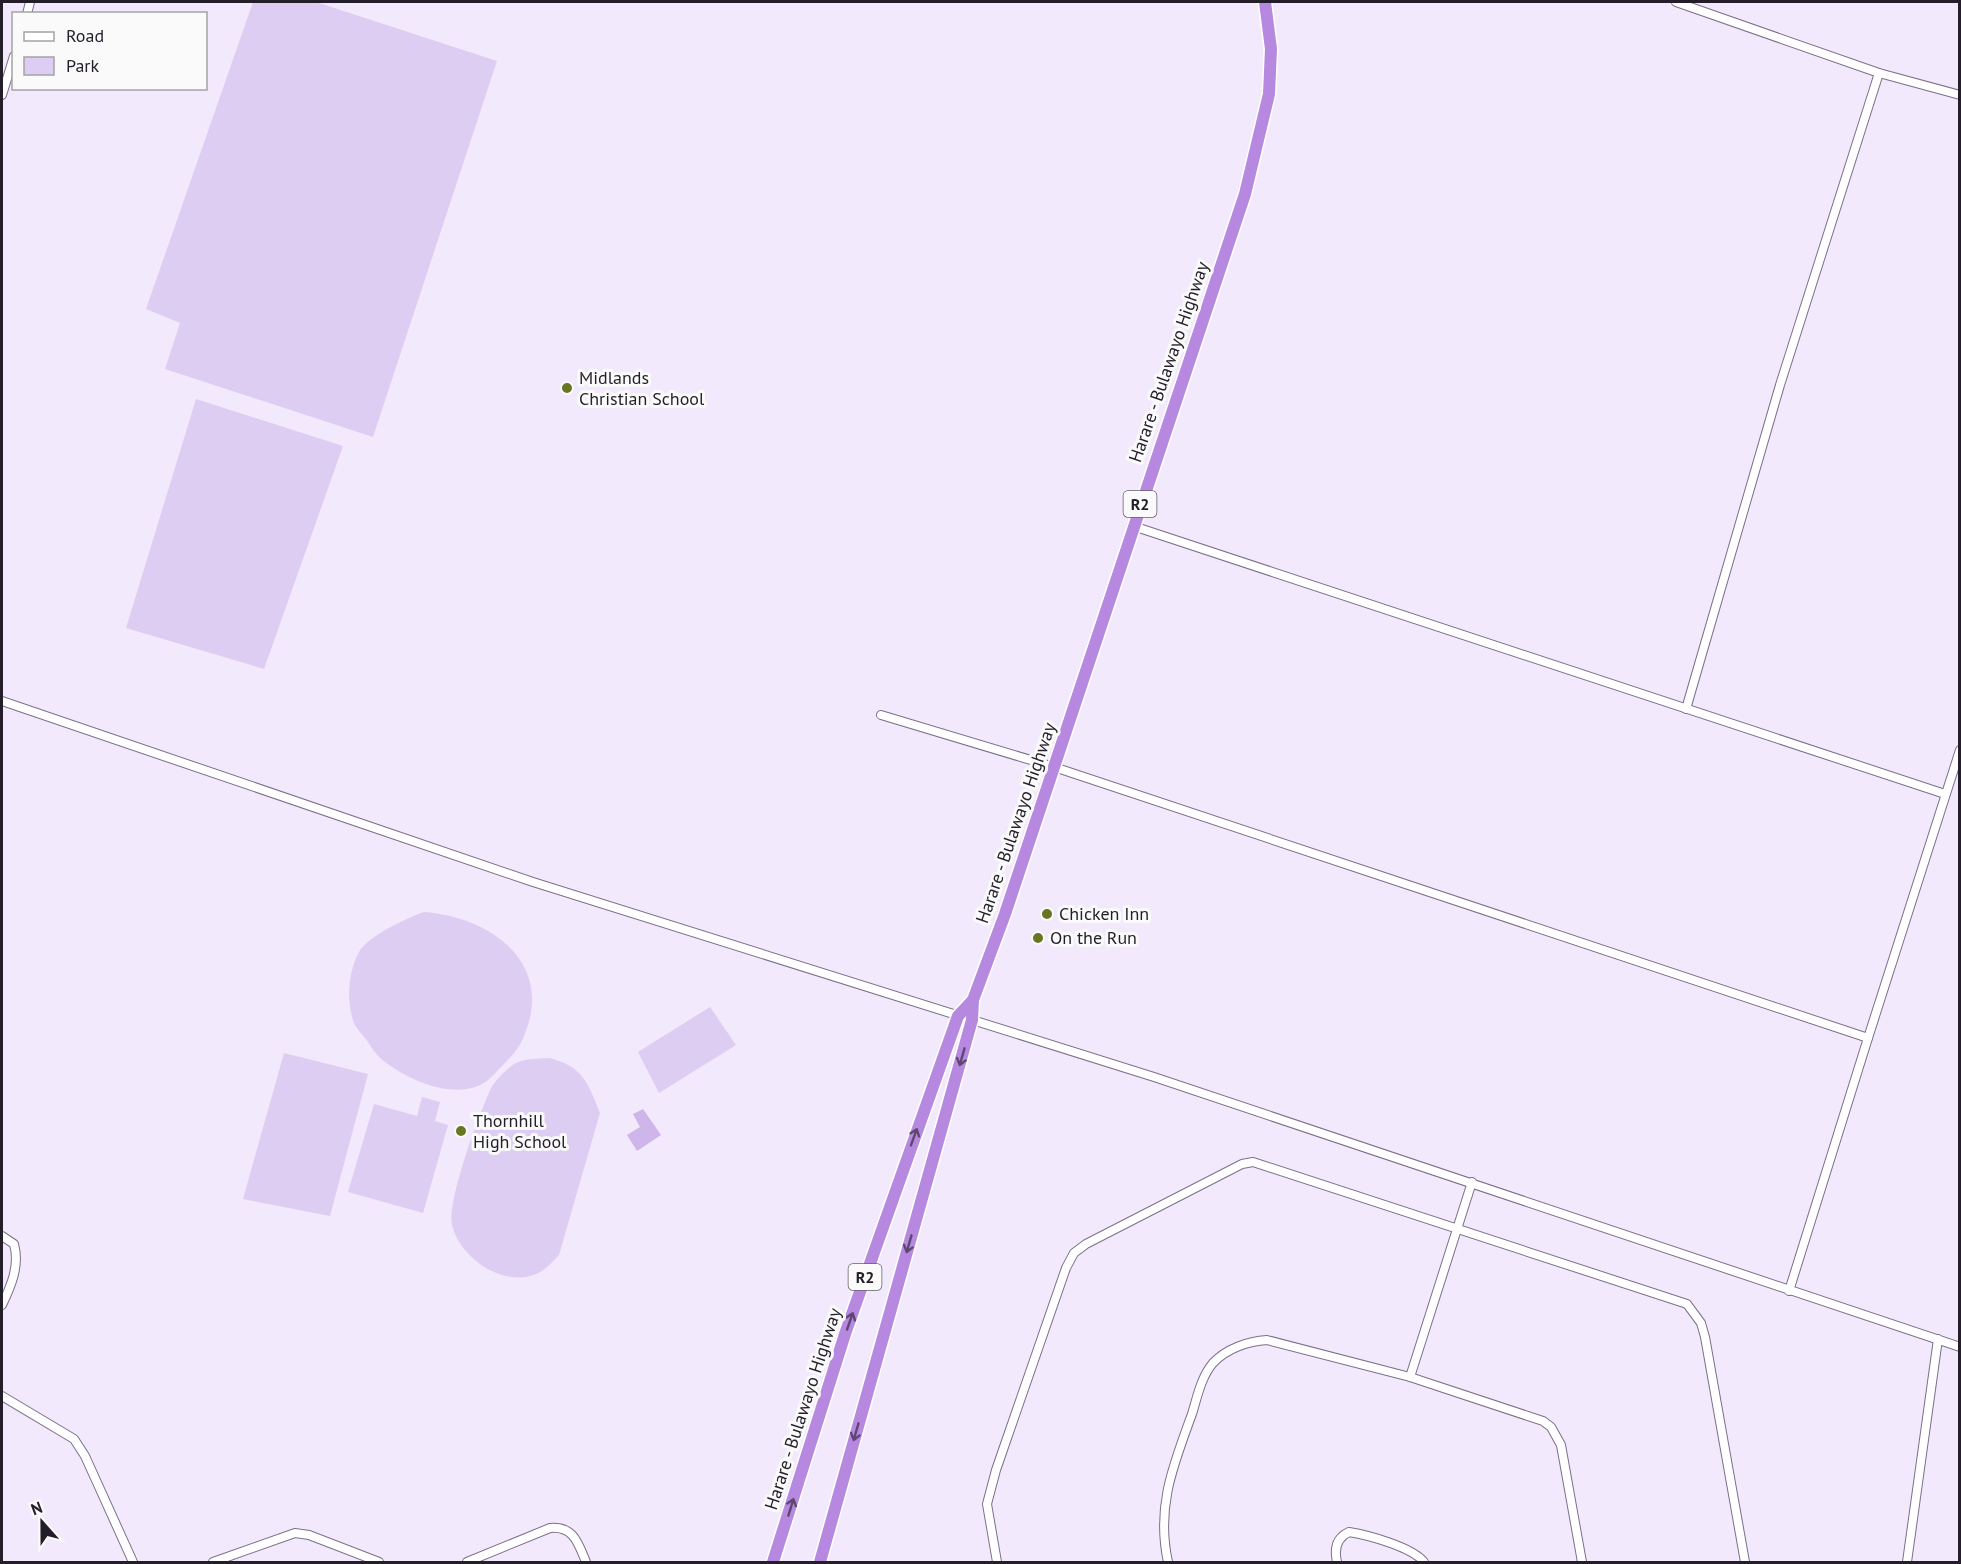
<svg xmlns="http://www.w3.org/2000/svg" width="1961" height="1564" viewBox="0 0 1961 1564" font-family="'PT Sans',sans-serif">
<rect width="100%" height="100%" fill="#f2e9fc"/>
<!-- green -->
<g fill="#decdf2">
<polygon points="253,2 316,2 497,61 373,437 165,369 180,323 146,309"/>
<polygon points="196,399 343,446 264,669 126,628"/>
<path d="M424,912C491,917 555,963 524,1036C519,1049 512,1056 503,1065C498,1070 492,1077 487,1081C457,1102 410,1081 385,1062C377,1057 371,1046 365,1038C361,1033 356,1028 354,1023C346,1002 348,972 359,952C368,936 407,918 424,912Z"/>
<polygon points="710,1007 736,1045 659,1093 638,1052"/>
<polygon points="284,1053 368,1074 330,1216 243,1199"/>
<path d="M549,1058C583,1066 588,1083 600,1113L559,1255C554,1260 548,1267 542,1271C508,1292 460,1259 452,1225C447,1200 480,1112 491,1088C495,1081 504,1072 510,1067C520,1058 536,1059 549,1058Z"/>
<polygon points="422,1097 440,1102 435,1121 448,1125 423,1213 348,1192 374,1104 417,1116"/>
</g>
<!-- water -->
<polygon fill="#ceb5ea" points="643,1109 661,1135 637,1151 627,1135 640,1127 633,1114"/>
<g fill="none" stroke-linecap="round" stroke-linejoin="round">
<defs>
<g id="minor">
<polyline points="1676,2 1879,73 1960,95"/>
<polyline points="27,14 30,2"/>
<polyline points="2,95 14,56"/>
<polyline points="1133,526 1945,794"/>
<polyline points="2,701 533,882 1154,1077 1960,1347"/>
<polyline points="1686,709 1780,385 1879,73"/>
<polyline points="881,715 1054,767 1868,1038 1960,750"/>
<path d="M2,1236L14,1244C20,1266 11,1286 2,1305"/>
<polyline points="1789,1291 1868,1038"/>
<polyline points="1410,1377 1472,1182"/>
<polyline points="2,1396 74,1439 85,1456 133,1562"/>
<polyline points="213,1562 295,1533 309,1535 379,1562"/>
<path d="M467,1562L550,1528C574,1526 578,1543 586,1562"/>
<polyline points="997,1562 987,1504 996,1470 1066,1268 1074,1253 1086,1244 1242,1164 1253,1162 1687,1304 1701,1323 1705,1337 1745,1562"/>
<path d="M1168,1562C1156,1507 1173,1466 1192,1414C1197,1398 1201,1377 1213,1363C1226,1349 1248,1341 1267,1340L1410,1377L1543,1421L1551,1427L1561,1445L1582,1562"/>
<path d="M1337,1562C1334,1549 1336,1538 1349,1532C1368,1535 1412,1547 1424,1562"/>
<polyline points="1907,1562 1938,1339"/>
</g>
<g id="trunk">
<polyline points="773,1562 845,1334 958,1016 973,1000"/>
<polyline points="820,1562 972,1020 973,1000 1005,914 1245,194 1269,94 1271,49 1265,2"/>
</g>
</defs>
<!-- minor casing -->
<use href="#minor" stroke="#7c6f8b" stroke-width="10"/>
<!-- trunk casing -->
<use href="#trunk" stroke="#fff" stroke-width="15"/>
<!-- minor -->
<use href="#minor" stroke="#fff" stroke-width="8"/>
<!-- trunk -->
<use href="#trunk" stroke="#b688e0" stroke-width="12"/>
</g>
<!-- one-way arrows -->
<defs><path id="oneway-shaft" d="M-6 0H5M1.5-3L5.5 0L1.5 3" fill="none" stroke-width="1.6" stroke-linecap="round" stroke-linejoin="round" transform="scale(1.5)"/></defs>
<g stroke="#5e4872">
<use href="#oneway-shaft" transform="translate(962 1057) rotate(106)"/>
<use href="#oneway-shaft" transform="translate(914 1137) rotate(-70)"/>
<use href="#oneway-shaft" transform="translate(909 1244) rotate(106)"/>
<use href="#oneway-shaft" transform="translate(850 1321) rotate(-71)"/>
<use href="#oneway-shaft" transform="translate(856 1432) rotate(106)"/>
<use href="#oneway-shaft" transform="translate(791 1507) rotate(-73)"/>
</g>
<!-- markers -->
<g fill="#687521" stroke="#fafafa" stroke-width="2">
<circle cx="567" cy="388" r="6"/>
<circle cx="1047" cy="914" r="6"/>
<circle cx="1038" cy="938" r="6"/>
<circle cx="461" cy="1131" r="6"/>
</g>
<g text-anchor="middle" stroke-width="6" stroke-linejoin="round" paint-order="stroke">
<!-- shield labels -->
<g fill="#fafafa" stroke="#646068" stroke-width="1.5">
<rect x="1123.5" y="491" width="33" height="26" rx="4.5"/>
<rect x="848.5" y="1264" width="33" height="26" rx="4.5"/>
</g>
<g font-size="16" font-weight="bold" fill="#231e29">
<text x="1140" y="510">R2</text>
<text x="865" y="1283">R2</text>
</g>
<!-- street labels -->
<g font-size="18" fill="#231e29" stroke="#fafafa">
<text transform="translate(1169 362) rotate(-71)" y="6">Harare - Bulawayo Highway</text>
<text transform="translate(1016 823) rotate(-71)" y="6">Harare - Bulawayo Highway</text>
<text transform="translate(803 1409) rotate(-72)" y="6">Harare - Bulawayo Highway</text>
</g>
<!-- poi labels -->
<g font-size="18" fill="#231e29" stroke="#fafafa" text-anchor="start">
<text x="579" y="384">Midlands<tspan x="579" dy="21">Christian School</tspan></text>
<text x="1059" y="920">Chicken Inn</text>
<text x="1050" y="944">On the Run</text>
<text x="473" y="1127">Thornhill<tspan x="473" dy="21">High School</tspan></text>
</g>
</g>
<!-- border -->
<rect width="1961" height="1564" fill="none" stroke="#231e29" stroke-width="6"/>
<!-- legend -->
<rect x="12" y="12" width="195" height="78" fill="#fafafa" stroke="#a4a2a6" stroke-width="1.5"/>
<rect x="24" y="32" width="30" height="9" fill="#ffffff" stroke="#a4a2a6" stroke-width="1.5"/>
<text x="66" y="42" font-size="18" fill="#231e29">Road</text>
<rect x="24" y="57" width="30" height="18" fill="#decdf2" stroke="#a4a2a6" stroke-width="1.5"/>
<text x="66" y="72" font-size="18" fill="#231e29">Park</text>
<!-- north arrow -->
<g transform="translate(42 1522) rotate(339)" stroke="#fafafa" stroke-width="4.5" paint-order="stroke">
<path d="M0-4.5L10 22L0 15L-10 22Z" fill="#231e29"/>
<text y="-9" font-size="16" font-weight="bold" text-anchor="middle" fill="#231e29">N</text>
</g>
</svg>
